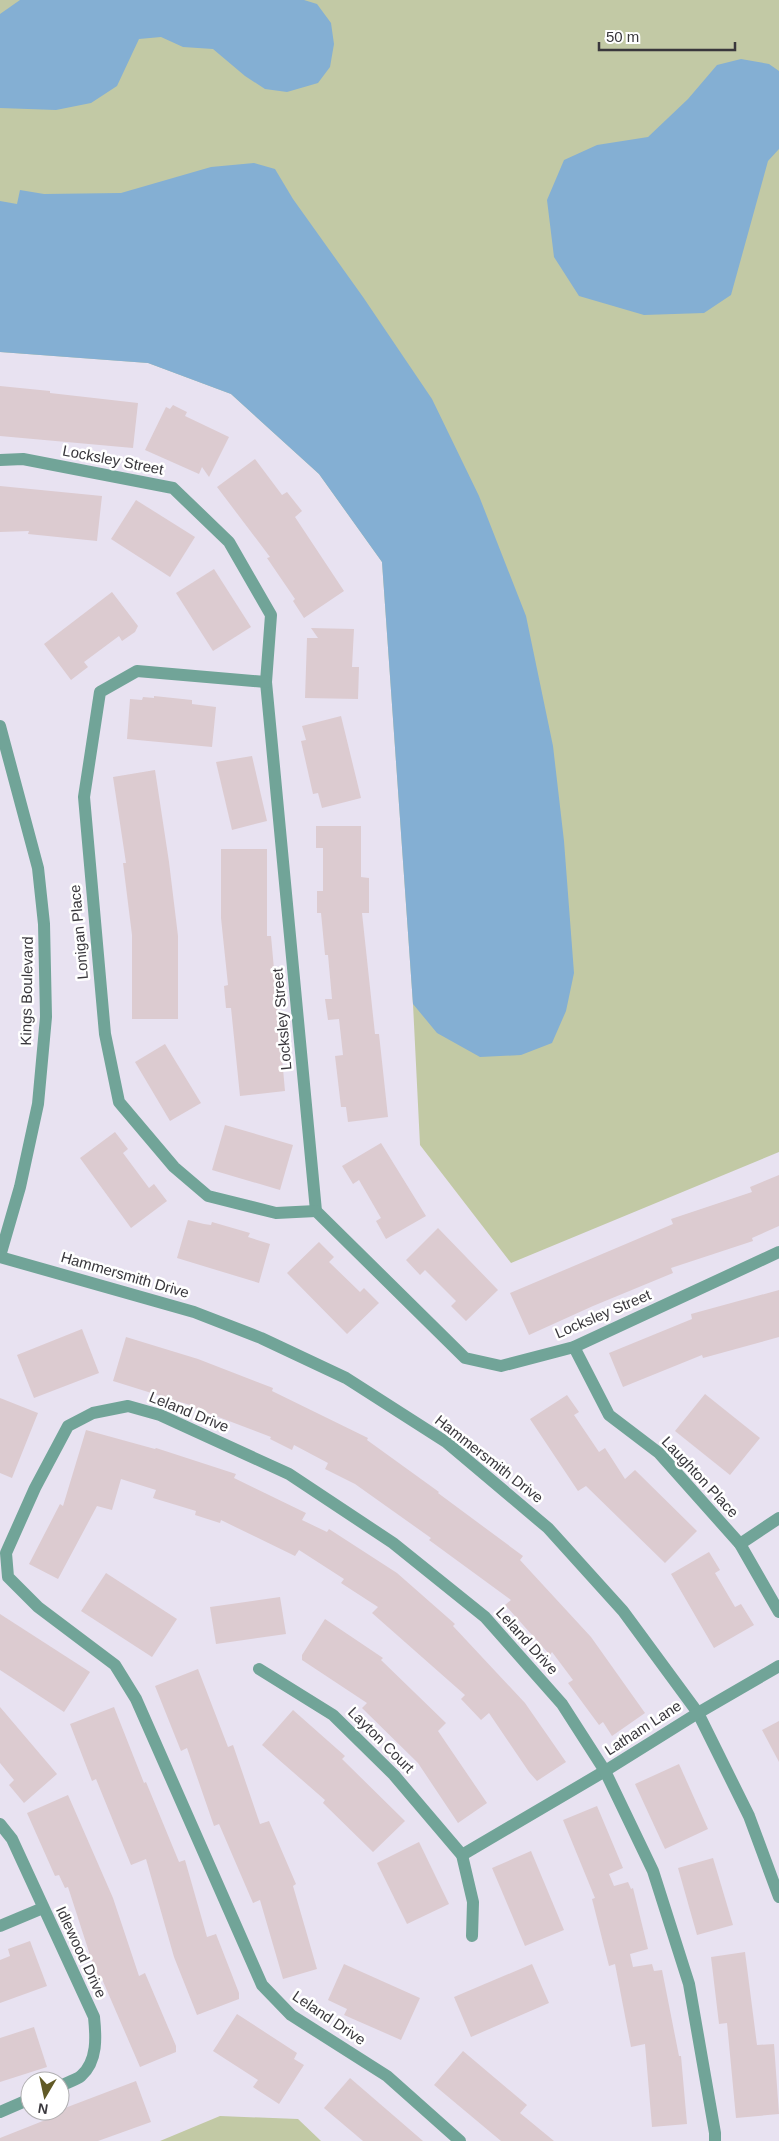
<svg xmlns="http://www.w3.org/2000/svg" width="779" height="2141" viewBox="0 0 779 2141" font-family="Helvetica,sans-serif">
<rect width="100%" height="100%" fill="#e8e2f1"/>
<!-- green -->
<g fill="#c2c9a5">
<polygon points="0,0 779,0 779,1152 511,1263 420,1145 413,1004 382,562 319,474 231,394 148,363 0,352"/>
<polygon points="220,2116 298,2119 321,2141 160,2141"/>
</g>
<!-- water -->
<g fill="#84afd3">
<polygon points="20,0 304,0 317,4 331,23 334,44 330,67 318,83 287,92 265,89 245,76 213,49 183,47 161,37 139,39 117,86 91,103 56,110 0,108 0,14"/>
<polygon points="741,59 769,64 779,71 779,149 768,161 731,295 704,313 644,315 579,296 554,257 547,200 564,160 597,145 648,137 688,99 717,65"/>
<polygon points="254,163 275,169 293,199 363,297 432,399 479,496 526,616 553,746 564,841 574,973 566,1011 552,1043 521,1055 480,1057 437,1033 413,1004 382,562 319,474 231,394 148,363 0,352 0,201 17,204 20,190 44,194 121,193 211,167"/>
</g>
<!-- building -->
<g fill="#dccbd0">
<polygon points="0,386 50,391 50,393 138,403 133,448 0,436"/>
<polygon points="173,405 187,412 185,416 229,437 209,477 202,467 199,474 145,450 166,407 170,409"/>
<polygon points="255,459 282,495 287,492 302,511 295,517 344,591 304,618 293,601 295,599 267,558 270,557 217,487"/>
<polygon points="0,486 102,496 97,541 28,534 29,531 0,532"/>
<polygon points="136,500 195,537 170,577 111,539"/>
<polygon points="214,569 251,627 213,651 176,593"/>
<polygon points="112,592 138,626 135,632 122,641 119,636 84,662 88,667 71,680 44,644"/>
<polygon points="311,628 354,629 352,667 359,667 358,699 305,698 307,638 318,638"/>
<polygon points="154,696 192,700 192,704 216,707 212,747 127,739 130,699 142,700 143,697 154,698"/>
<polygon points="341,716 361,798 322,808 318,793 313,794 301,741 306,740 302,726"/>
<polygon points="252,756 267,821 232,830 216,762"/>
<polygon points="155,770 169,862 178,936 178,1019 132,1019 132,935 123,863 126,863 113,777"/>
<polygon points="316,826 361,826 361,877 369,878 369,913 362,913 375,1034 379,1034 388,1117 348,1122 346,1107 341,1107 335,1056 343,1055 339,1019 328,1020 325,999 332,999 328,955 325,955 321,913 317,913 317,891 323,891 323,848 316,848"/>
<polygon points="221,849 267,849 267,936 271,936 285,1091 240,1096 231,1008 226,1008 224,986 228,985 221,918"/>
<polygon points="165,1044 201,1103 170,1121 135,1062"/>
<polygon points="225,1125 293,1145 280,1190 212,1170"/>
<polygon points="115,1132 128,1149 123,1153 149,1188 154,1184 167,1201 131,1228 80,1158"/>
<polygon points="381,1143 426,1216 386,1239 376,1221 381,1218 359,1180 353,1184 342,1166"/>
<polygon points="779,1175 779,1226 752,1238 753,1241 671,1268 673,1273 593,1306 529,1335 510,1293 673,1224 671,1219 752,1192 750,1187"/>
<polygon points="188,1220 204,1224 211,1225 212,1222 250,1233 248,1237 270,1244 259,1283 177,1258"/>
<polygon points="438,1228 498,1290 466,1321 451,1306 456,1301 425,1270 420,1275 406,1260"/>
<polygon points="319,1242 334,1257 329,1262 360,1292 364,1288 379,1303 347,1334 287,1273"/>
<polygon points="779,1290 779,1337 703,1358 702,1355 623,1387 609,1353 692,1319 691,1314"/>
<polygon points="82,1329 99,1373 34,1398 17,1355"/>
<polygon points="126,1337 198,1359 273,1388 272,1391 368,1438 367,1440 439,1492 438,1493 523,1556 520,1560 591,1637 645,1713 612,1736 603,1722 599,1725 568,1683 573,1680 552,1652 550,1655 505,1605 511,1600 429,1540 431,1538 355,1484 325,1469 328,1463 294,1445 292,1450 270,1439 271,1437 192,1407 193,1406 113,1381"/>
<polygon points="705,1394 760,1438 730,1475 675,1431"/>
<polygon points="567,1395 579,1412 574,1415 599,1452 605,1448 625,1479 635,1470 697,1531 665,1563 586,1486 578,1491 530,1419"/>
<polygon points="0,1398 38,1413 12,1478 0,1473"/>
<polygon points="86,1430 155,1449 156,1448 236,1474 234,1478 306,1513 302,1520 327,1532 329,1529 397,1573 455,1624 453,1626 525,1703 566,1762 537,1781 529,1772 489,1713 481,1720 461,1699 465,1695 372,1613 378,1607 341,1583 344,1579 299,1550 295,1556 221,1520 220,1523 195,1515 196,1511 153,1498 156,1490 121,1479 112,1510 97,1506 58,1579 29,1564 60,1504 63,1506"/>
<polygon points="709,1552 720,1570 715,1573 735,1607 741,1604 754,1625 714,1648 671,1574"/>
<polygon points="106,1573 177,1619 152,1657 81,1611"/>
<polygon points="280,1597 286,1634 216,1644 210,1607"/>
<polygon points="0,1614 90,1672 64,1712 0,1670"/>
<polygon points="325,1619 383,1658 381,1660 446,1723 438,1731 487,1803 458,1823 418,1763 362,1708 367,1703 302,1660 302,1655"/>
<polygon points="198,1669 228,1747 233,1745 260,1824 269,1821 296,1884 293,1886 317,1969 283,1979 260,1900 253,1903 219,1824 214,1826 187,1748 181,1751 155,1686"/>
<polygon points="0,1707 57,1774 24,1803 9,1785 14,1780 0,1763"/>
<polygon points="114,1707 144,1783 146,1782 179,1862 185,1860 207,1937 216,1934 239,1993 239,1999 197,2015 174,1957 146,1859 131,1865 96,1779 92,1781 70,1724"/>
<polygon points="293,1710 345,1756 342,1759 405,1821 373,1852 323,1803 325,1800 262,1745"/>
<polygon points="779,1721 779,1762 762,1730"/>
<polygon points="679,1764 708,1829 665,1849 635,1784"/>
<polygon points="68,1795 113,1898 139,1976 145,1973 176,2046 176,2052 140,2067 102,1979 98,1980 68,1887 65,1888 59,1875 55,1876 27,1813"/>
<polygon points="597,1806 623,1868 609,1874 614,1886 628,1882 631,1889 633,1888 648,1949 630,1954 633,1967 652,1964 654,1971 662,1970 679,2056 681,2056 687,2124 652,2127 645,2044 631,2047 615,1964 609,1966 592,1899 595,1898 563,1820"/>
<polygon points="419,1842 449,1904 407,1924 377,1863"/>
<polygon points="531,1851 564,1930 525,1946 492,1868"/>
<polygon points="713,1858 733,1925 697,1935 678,1868"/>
<polygon points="30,1941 47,1986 0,2003 0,1960 10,1956 8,1949"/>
<polygon points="745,1952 757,2045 774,2044 779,2114 736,2118 727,2023 719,2024 711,1957"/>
<polygon points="344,1964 420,1998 401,2040 344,2015 347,2009 328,2000"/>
<polygon points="532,1964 549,2003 471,2037 454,1997"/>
<polygon points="237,2014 297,2053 294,2059 304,2065 279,2104 253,2087 258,2080 213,2051"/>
<polygon points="34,2027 47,2067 0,2082 0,2038"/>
<polygon points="463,2051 527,2105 520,2113 554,2141 501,2141 434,2085"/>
<polygon points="350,2078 423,2141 363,2141 324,2108"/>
<polygon points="136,2081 151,2122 98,2141 0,2141 0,2138 58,2115 57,2111"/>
</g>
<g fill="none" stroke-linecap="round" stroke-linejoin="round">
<!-- street -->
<g stroke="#71a498" stroke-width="12">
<polyline points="0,460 23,459 173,488 229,542 271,615 266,682 316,1211 465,1358 501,1366 574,1347 779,1252"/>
<polyline points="266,682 137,671 100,692 84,797 105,1034 119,1102 174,1167 208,1196 276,1213 316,1211"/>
<polyline points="0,726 38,868 44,924 46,1017 38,1104 20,1187 0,1256"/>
<polyline points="0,1257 194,1312 261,1338 346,1378 446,1442 548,1528 623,1611 698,1713 749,1816 779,1897"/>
<polyline points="574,1347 609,1415 659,1453 740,1544 779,1612"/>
<polyline points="740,1544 779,1518"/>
<polyline points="259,1669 333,1715 394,1775 462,1855 473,1902 472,1936"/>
<path d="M0,1824L12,1839L94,2017C96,2036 98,2061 81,2076C76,2080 66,2083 60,2086"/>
<polyline points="462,1855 605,1771 698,1713 779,1666"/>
<polyline points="0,1926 43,1908"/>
<polyline points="0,2112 30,2099"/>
<polyline points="460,2141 387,2076 291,2015 262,1985 136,1699 115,1665 38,1607 8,1577 6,1553 35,1488 68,1426 93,1413 128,1406 160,1415 289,1474 393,1543 485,1617 562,1704 605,1771 653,1871 689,1984 715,2133 715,2141"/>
</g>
</g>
<g text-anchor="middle" stroke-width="5" stroke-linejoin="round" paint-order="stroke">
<!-- street labels -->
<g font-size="15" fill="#39373c" stroke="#fff">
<text transform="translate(113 460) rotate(11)" y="5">Locksley Street</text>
<text transform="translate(79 932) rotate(-95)" y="5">Lonigan Place</text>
<text transform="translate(27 991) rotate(-89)" y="5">Kings Boulevard</text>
<text transform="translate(282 1019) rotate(-95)" y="5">Locksley Street</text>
<text transform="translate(125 1275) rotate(16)" y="5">Hammersmith Drive</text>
<text transform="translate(603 1314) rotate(-23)" y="5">Locksley Street</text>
<text transform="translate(189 1412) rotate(22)" y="5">Leland Drive</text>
<text transform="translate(489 1459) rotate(38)" y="5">Hammersmith Drive</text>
<text transform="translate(700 1477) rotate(47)" y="5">Laughton Place</text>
<text transform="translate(527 1641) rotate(48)" y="5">Leland Drive</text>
<text transform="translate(643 1728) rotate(-33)" y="5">Latham Lane</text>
<text transform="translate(381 1740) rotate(45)" y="5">Layton Court</text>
<text transform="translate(81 1952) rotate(65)" y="5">Idlewood Drive</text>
<text transform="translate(329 2018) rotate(34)" y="5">Leland Drive</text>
</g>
</g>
<!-- north arrow -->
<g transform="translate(45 2096) rotate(189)"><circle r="24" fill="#ffffff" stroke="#b0afb1"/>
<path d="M0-4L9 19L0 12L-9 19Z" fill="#615a26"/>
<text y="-8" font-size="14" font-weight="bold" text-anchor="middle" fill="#39373c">N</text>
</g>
<!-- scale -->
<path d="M599 42v8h136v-8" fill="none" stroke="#39373c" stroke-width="2.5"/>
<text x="606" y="42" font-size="15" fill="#39373c" stroke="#ffffff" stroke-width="4" paint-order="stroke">50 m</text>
</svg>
